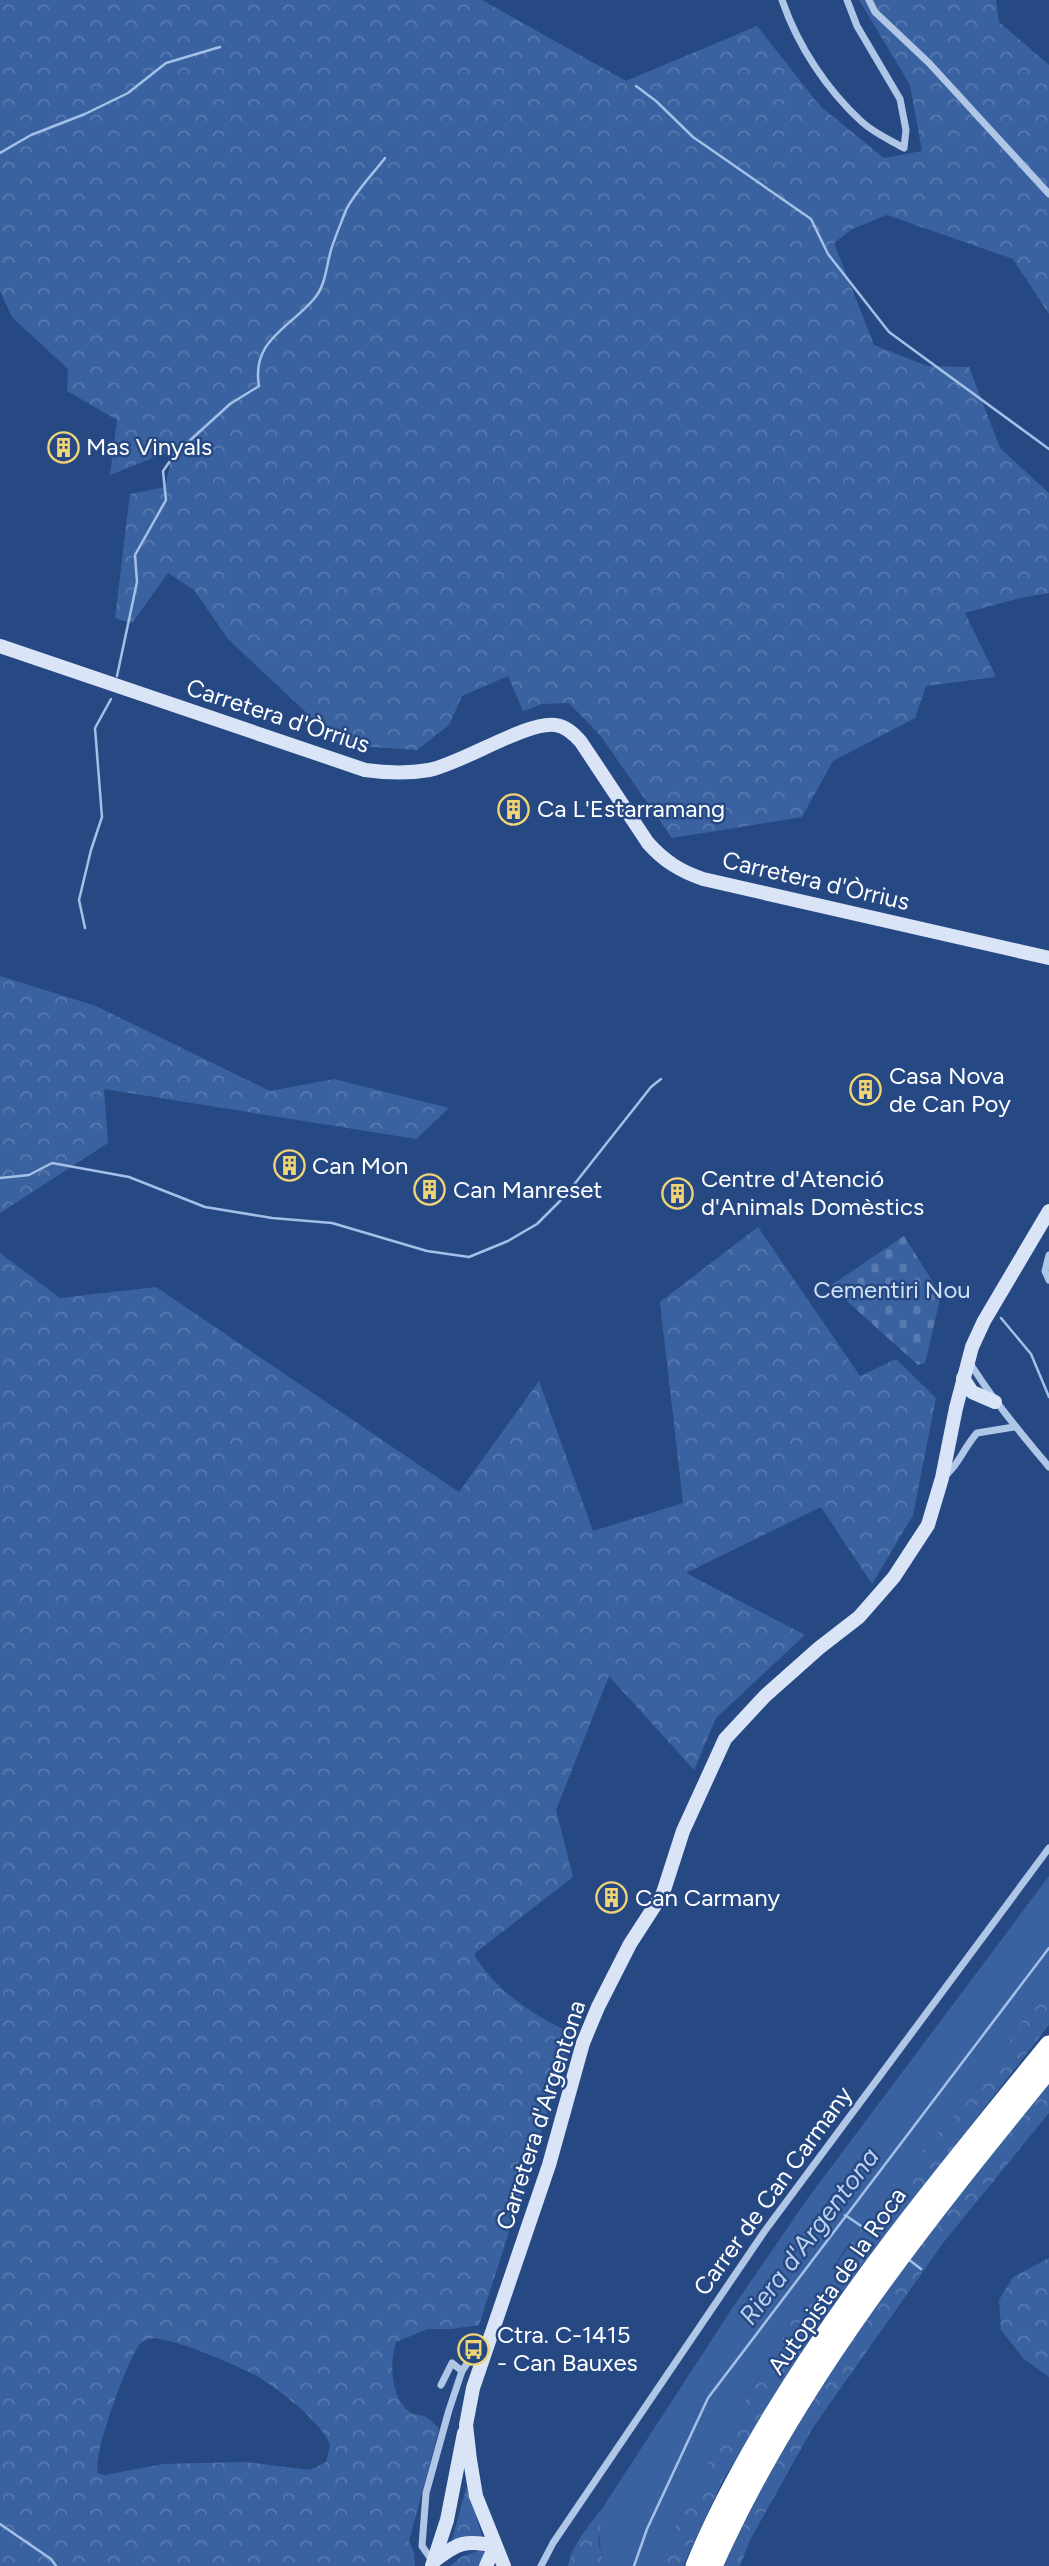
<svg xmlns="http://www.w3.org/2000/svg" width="1049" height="2566" viewBox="0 0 1049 2566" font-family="Figtree,sans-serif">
<defs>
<pattern id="forest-crowns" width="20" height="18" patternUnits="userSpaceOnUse" patternTransform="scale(1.75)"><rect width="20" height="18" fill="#3b62a0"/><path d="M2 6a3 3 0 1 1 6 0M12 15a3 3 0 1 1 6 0" fill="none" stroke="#587aae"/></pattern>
<pattern id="cemetery-stones" width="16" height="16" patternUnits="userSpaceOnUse" patternTransform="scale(1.75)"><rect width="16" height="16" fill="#3b62a0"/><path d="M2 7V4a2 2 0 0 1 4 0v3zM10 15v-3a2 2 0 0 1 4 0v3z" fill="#587aae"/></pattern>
</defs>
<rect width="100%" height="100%" fill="#264984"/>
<!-- grass -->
<path fill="#3b62a0" d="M1049,1876V1982L1038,1995L998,2058L967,2102L844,2250L827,2278L792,2321L707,2464L669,2538L658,2566H604C599,2545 595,2521 607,2501L731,2310L808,2198Z"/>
<!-- forest -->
<g fill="url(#forest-crowns)" fill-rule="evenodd">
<polygon points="0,0 482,0 626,81 757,26 820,106 884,158 922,151 910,85 859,0 996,0 999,22 1049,65 1049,314 1013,259 887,215 852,229 834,243 874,345 927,366 969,367 1000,448 1049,493 1049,593 1020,598 965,613 996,677 926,686 915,718 833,761 802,817 672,838 600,735 569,703 542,704 523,711 508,676 462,696 449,725 417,750 341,745 228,639 194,590 168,573 132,623 115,618 130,494 165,487 173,450 110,475 117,420 67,391 68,369 12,317 0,291"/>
<polygon points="0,976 96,1006 270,1091 334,1079 449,1108 416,1139 104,1089 108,1143 0,1213"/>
<path d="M758,1227L860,1376L896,1359L936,1398L913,1515L872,1584L821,1507L686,1573L805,1635L716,1718L694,1770L609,1676L556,1810L573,1877L474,1954C495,1991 533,2015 571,2033L559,2077L479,2325L451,2329H428L396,2342C389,2362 391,2399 410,2412C415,2416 421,2414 426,2417C431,2420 435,2425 439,2429L409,2541L414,2552L415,2566H0V1253L60,1298L156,1287L459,1492L539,1381L593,1531L683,1503L660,1302ZM154,2338C183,2342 224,2360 251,2373C272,2383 323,2423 330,2445L326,2462L310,2470L246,2462L163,2464L105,2475L98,2473C92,2455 127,2362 139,2345C143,2340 148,2339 154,2338Z"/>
<polygon points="1049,1982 1049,2025 860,2268 809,2340 723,2480 683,2566 658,2566 669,2538 707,2464 792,2321 827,2278 870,2214 926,2146 967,2102 998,2058 1038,1995"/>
<path d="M1049,2084V2113L943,2243L812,2429L750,2540L740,2566H723C773,2461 834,2361 902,2266C948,2203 1000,2144 1049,2084Z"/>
<polygon points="1049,2258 1049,2377 1024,2359 1001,2330 999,2300 1013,2277"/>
<polygon points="466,2488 468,2489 483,2540 451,2544"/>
<path d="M604,2506L598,2540L604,2566H568C572,2544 591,2523 604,2506Z"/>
<polygon points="481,2550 485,2553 483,2566 450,2566 461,2557"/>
</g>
<!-- cemetery -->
<polygon fill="url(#cemetery-stones)" points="904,1236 941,1295 925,1363 918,1365 830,1286"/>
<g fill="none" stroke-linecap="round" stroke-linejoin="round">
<!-- stream -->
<g stroke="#a4c0e8" stroke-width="2.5">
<polyline points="636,86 656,101 693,137 811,219 828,254 889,332 1049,449"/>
<polyline points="0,153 31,135 85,114 128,93 166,63 220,47"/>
<path d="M117,676L137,582L135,555L166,500L163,471L175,454L230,404L259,386C251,341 289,328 313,300C326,286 326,267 331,250C335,237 341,223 346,210C355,192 373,174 385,158"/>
<polyline points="85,928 79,900 91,850 102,817 95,728 111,699"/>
<polyline points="0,1178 29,1175 52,1163 129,1177 205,1207 272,1218 332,1223 427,1251 469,1257 508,1241 537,1224 565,1196 651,1087 661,1079"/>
<polyline points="1001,1318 1031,1354 1049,1397"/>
<polyline points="845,2215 867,2230"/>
<polyline points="908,2259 921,2269"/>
<polyline points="0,2524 51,2559 56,2566"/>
<polyline points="634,2566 647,2529 708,2398 1049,1948"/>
</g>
<!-- street -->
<g stroke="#b0c6e7" stroke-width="7">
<path d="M782,0C798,46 826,89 862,122C874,133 890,140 904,148L906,130L900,99L857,26L847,0"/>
<polyline points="869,0 875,12 929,63 1049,194"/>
<polyline points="1049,1255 1045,1271 1049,1280"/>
<path d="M968,1360C992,1399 1020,1432 1049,1467"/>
<path d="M942,1478C958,1467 964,1447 977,1433L1014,1427"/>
<polyline points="441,2385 452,2363 462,2371"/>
<polyline points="433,2562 422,2546 426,2493 449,2410 462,2371 483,2340"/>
<polyline points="541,2566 553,2543 764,2232 1049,1848"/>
</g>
<!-- secondary -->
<g stroke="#dae4f7" stroke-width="14">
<path d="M0,646L365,770C386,773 407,774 429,770C461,764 527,721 555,725C566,726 574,734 581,742L648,843C664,861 680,871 703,879L1049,958"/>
<polyline points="963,1378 972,1392 995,1402"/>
<path d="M434,2561C457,2543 466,2539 495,2546"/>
<polyline points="432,2566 447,2520 464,2433"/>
<polyline points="486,2566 495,2546"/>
<polyline points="504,2566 476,2496 470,2460 466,2425 473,2388 549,2165 583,2043 598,2007 630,1944 663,1893 683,1831 725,1739 765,1696 819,1648 859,1617 894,1577 928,1525 942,1478 956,1408 972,1347 984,1321 1049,1211"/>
</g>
<!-- highway -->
<g stroke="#fff" stroke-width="19">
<path d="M695,2566C716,2514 744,2463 773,2415C853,2283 952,2164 1049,2045"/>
<path d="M713,2566C795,2382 922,2225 1049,2069"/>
</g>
</g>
<!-- icons -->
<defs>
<symbol id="building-ring" viewBox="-11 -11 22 22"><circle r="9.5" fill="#264984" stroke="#f0d475" stroke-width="1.5"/><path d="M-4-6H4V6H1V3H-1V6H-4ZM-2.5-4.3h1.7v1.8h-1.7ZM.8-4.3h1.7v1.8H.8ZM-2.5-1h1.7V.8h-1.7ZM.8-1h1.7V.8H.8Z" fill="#f0d475"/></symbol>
<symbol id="bus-ring" viewBox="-11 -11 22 22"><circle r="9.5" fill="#264984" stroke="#f0d475" stroke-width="1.5"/><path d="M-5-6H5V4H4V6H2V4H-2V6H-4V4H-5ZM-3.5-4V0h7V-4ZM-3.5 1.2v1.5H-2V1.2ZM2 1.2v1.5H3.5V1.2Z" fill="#f0d475"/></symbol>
</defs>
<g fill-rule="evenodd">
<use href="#building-ring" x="46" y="430" width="35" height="35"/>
<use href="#building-ring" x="496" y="792" width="35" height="35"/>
<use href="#building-ring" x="848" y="1072" width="35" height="35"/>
<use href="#building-ring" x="272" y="1148" width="35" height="35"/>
<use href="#building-ring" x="412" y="1172" width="35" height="35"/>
<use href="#building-ring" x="660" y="1176" width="35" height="35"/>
<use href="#building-ring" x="594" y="1880" width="35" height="35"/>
<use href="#bus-ring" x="456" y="2332" width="35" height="35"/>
</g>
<g text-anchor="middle" stroke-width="5" stroke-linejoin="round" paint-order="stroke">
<!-- poi labels -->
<g font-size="24" fill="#fff" stroke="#264984" text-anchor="start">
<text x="86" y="455">Mas Vinyals</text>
<text x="537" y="817">Ca L'Estarramang</text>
<text x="889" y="1084">Casa Nova<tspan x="889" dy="28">de Can Poy</tspan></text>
<text x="312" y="1174">Can Mon</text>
<text x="701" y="1187">Centre d'Atenció<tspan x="701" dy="28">d'Animals Domèstics</tspan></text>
<text x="453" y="1198">Can Manreset</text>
<text x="635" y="1906">Can Carmany</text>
<text x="497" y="2343">Ctra. C-1415<tspan x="497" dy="28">- Can Bauxes</tspan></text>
</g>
<!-- street labels -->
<g font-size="24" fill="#fff" stroke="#264984">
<text transform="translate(278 716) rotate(18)" y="8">Carretera d'Òrrius</text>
<text transform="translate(816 881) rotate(13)" y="8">Carretera d'Òrrius</text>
<text transform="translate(541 2115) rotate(-72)" y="8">Carretera d'Argentona</text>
<text transform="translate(773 2191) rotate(-54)" y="8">Carrer de Can Carmany</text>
<text transform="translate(837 2281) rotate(-55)" y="8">Autopista de la Roca</text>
</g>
<!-- park labels -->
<g font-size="24" fill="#d3e1f6" stroke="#264984">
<text x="892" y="1298">Cementiri Nou</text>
</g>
<!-- water labels -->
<g font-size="26" font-style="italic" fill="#bcd0ef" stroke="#264984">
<text transform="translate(809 2236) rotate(-53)" y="9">Riera d'Argentona</text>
</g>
</g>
</svg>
